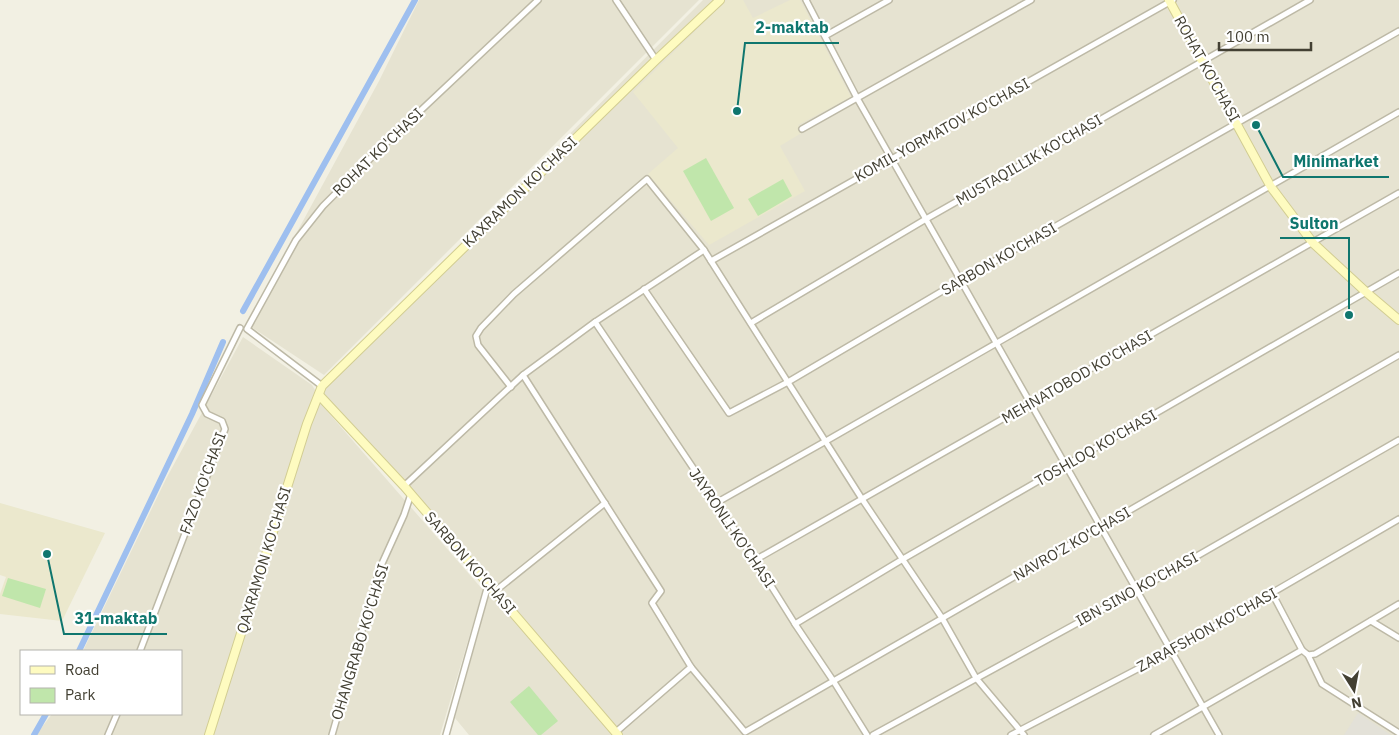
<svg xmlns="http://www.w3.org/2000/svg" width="1399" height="735" viewBox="0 0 1399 735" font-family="'IBM Plex Sans',sans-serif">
<rect width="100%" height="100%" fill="#f2f0e3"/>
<!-- residential -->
<g fill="#e6e3d1">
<polygon points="419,0 699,0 324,375 247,324 379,81"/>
<polygon points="703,0 1399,0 1399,735 469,735 455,718 490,590 325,404 315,391 320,403 483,590 440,735 36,735 52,714 181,714 181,651 83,651 166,479 243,337 312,385 315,390"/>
</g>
<!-- industrial -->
<polygon fill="#e3e1d8" points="1358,713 1391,735 1344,735"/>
<!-- education -->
<g fill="#ebe8cd">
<polygon points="727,0 743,0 753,18 790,0 800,0 851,97 798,125 803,132 780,146 805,191 709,245 648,174 678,148 633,92"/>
<polygon points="0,503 105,533 62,621 0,614 0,594 6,577 0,575"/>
</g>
<!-- green -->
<g fill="#c0e6ab">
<polygon points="706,158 734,208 711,221 683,171"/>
<polygon points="783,179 792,196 758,216 748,199"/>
<polygon points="8,578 46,589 40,608 2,596"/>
<polygon points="529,686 558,721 541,735 538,735 510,702"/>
</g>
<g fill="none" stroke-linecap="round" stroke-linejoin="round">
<!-- canal -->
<g stroke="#9ebfef" stroke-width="6">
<polyline points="243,311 415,0"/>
<polyline points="79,651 192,414 223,342"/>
<polyline points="34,735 46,714"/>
</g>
<defs>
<g id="street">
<polyline points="616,0 656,60"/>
<polyline points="806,0 857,98 1219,735"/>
<polyline points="825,36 889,0"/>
<polyline points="802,129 1031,0"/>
<polyline points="711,261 1173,0"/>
<polyline points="644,289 729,413 788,382 961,280 1399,31"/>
<polyline points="595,322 755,560 795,624 834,682 867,735"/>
<polyline points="751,323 926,219 1310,0"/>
<polyline points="523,375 661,591 652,603 691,667 745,732 1399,355"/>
<polyline points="322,386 247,329 296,240 323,206 383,146 538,0"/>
<polyline points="511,387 478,345 476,336 481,328 514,294 647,179 704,250 862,499 942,618 976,678 1024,735"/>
<polyline points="404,486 523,375 595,322 704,250"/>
<polyline points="716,503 826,441 1399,112"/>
<polyline points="755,560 1399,193"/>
<polyline points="494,592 605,503"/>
<polyline points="1272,593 1302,650"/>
<polyline points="1371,621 1399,638"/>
<polyline points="795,624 903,559 1399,273"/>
<polyline points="140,651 225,429 222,421 207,414 202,405 240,328"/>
<polyline points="1308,655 1322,684 1399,733"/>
<polyline points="616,732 691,667"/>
<polyline points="108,735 117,714"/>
<polyline points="332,735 380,568 404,515 411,494"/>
<polyline points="446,735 488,585"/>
<polyline points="873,735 1136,591 1399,440"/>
<polyline points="1011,735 1172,651 1399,519"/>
<polyline points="1154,735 1302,650 1308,655 1315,654 1399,604"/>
</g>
<g id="secondary">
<polyline points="1169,0 1271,187 1313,243 1366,292 1399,320"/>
<polyline points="319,395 404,486 618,735"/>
<polyline points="209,735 307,424 322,386 656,60 720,0"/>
</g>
</defs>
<!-- street casing -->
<use href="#street" stroke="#bdb9a6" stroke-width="8"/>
<!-- secondary casing -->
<use href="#secondary" stroke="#d2cd92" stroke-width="10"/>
<!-- street -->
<use href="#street" stroke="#fff" stroke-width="5"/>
<!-- secondary -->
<use href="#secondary" stroke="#fefbc0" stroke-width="8"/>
</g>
<g text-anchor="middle" stroke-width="4.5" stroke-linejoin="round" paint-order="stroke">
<!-- street labels -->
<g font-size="15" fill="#434033" stroke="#fff">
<text transform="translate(1207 69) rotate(61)" y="5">ROHAT KO'CHASI</text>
<text transform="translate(942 130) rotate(-29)" y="5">KOMIL YORMATOV KO'CHASI</text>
<text transform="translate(378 152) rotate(-44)" y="5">ROHAT KO'CHASI</text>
<text transform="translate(1029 160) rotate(-30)" y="5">MUSTAQILLIK KO'CHASI</text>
<text transform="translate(520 192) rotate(-44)" y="5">KAXRAMON KO'CHASI</text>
<text transform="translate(999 259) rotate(-30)" y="5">SARBON KO'CHASI</text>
<text transform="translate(1077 377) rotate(-30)" y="5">MEHNATOBOD KO'CHASI</text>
<text transform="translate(1096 448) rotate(-30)" y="5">TOSHLOQ KO'CHASI</text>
<text transform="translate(203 483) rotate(-70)" y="5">FAZO KO'CHASI</text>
<text transform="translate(732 528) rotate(56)" y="5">JAYRONLI KO'CHASI</text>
<text transform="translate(1072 544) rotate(-30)" y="5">NAVRO'Z KO'CHASI</text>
<text transform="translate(264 560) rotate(-73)" y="5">QAXRAMON KO'CHASI</text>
<text transform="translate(470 563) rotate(49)" y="5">SARBON KO'CHASI</text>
<text transform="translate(1137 589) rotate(-29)" y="5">IBN SINO KO'CHASI</text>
<text transform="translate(1207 630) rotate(-29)" y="5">ZARAFSHON KO'CHASI</text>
<text transform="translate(360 642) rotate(-73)" y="5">OHANGRABO KO'CHASI</text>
</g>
</g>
<!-- callouts -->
<path fill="none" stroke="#0f766e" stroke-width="2" d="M737 111L745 43H839M1256 125L1283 177H1389M1349 315L1349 238H1280M47 554L64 634H167"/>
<g fill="#0f766e" stroke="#fff" stroke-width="2">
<circle cx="737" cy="111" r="5"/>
<circle cx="1256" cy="125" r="5"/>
<circle cx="1349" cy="315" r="5"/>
<circle cx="47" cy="554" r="5"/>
</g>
<g font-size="16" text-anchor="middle" font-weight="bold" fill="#0f766e" stroke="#fff" stroke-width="4.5" stroke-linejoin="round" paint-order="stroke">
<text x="792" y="33">2-maktab</text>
<text x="1336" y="167">Minimarket</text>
<text x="1314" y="229">Sulton</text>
<text x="116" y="624">31-maktab</text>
</g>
<!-- legend -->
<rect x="20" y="650" width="162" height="65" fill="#ffffff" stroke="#b4b3ad"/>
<rect x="30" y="666" width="25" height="8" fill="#fefbc0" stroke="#b4b3ad"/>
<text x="65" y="675" font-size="15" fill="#434033">Road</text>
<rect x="30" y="688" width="25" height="15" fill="#c0e6ab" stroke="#b4b3ad"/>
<text x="65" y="700" font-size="15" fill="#434033">Park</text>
<!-- north arrow -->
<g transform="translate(1354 690) rotate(169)" stroke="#ffffff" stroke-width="4" paint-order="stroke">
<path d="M0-4L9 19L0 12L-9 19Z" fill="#434033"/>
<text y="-8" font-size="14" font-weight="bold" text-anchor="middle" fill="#434033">N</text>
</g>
<!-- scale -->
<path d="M1219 42v8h92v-8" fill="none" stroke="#434033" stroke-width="2.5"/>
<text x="1226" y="42" font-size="15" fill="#434033" stroke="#ffffff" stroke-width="4" paint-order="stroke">100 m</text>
</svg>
